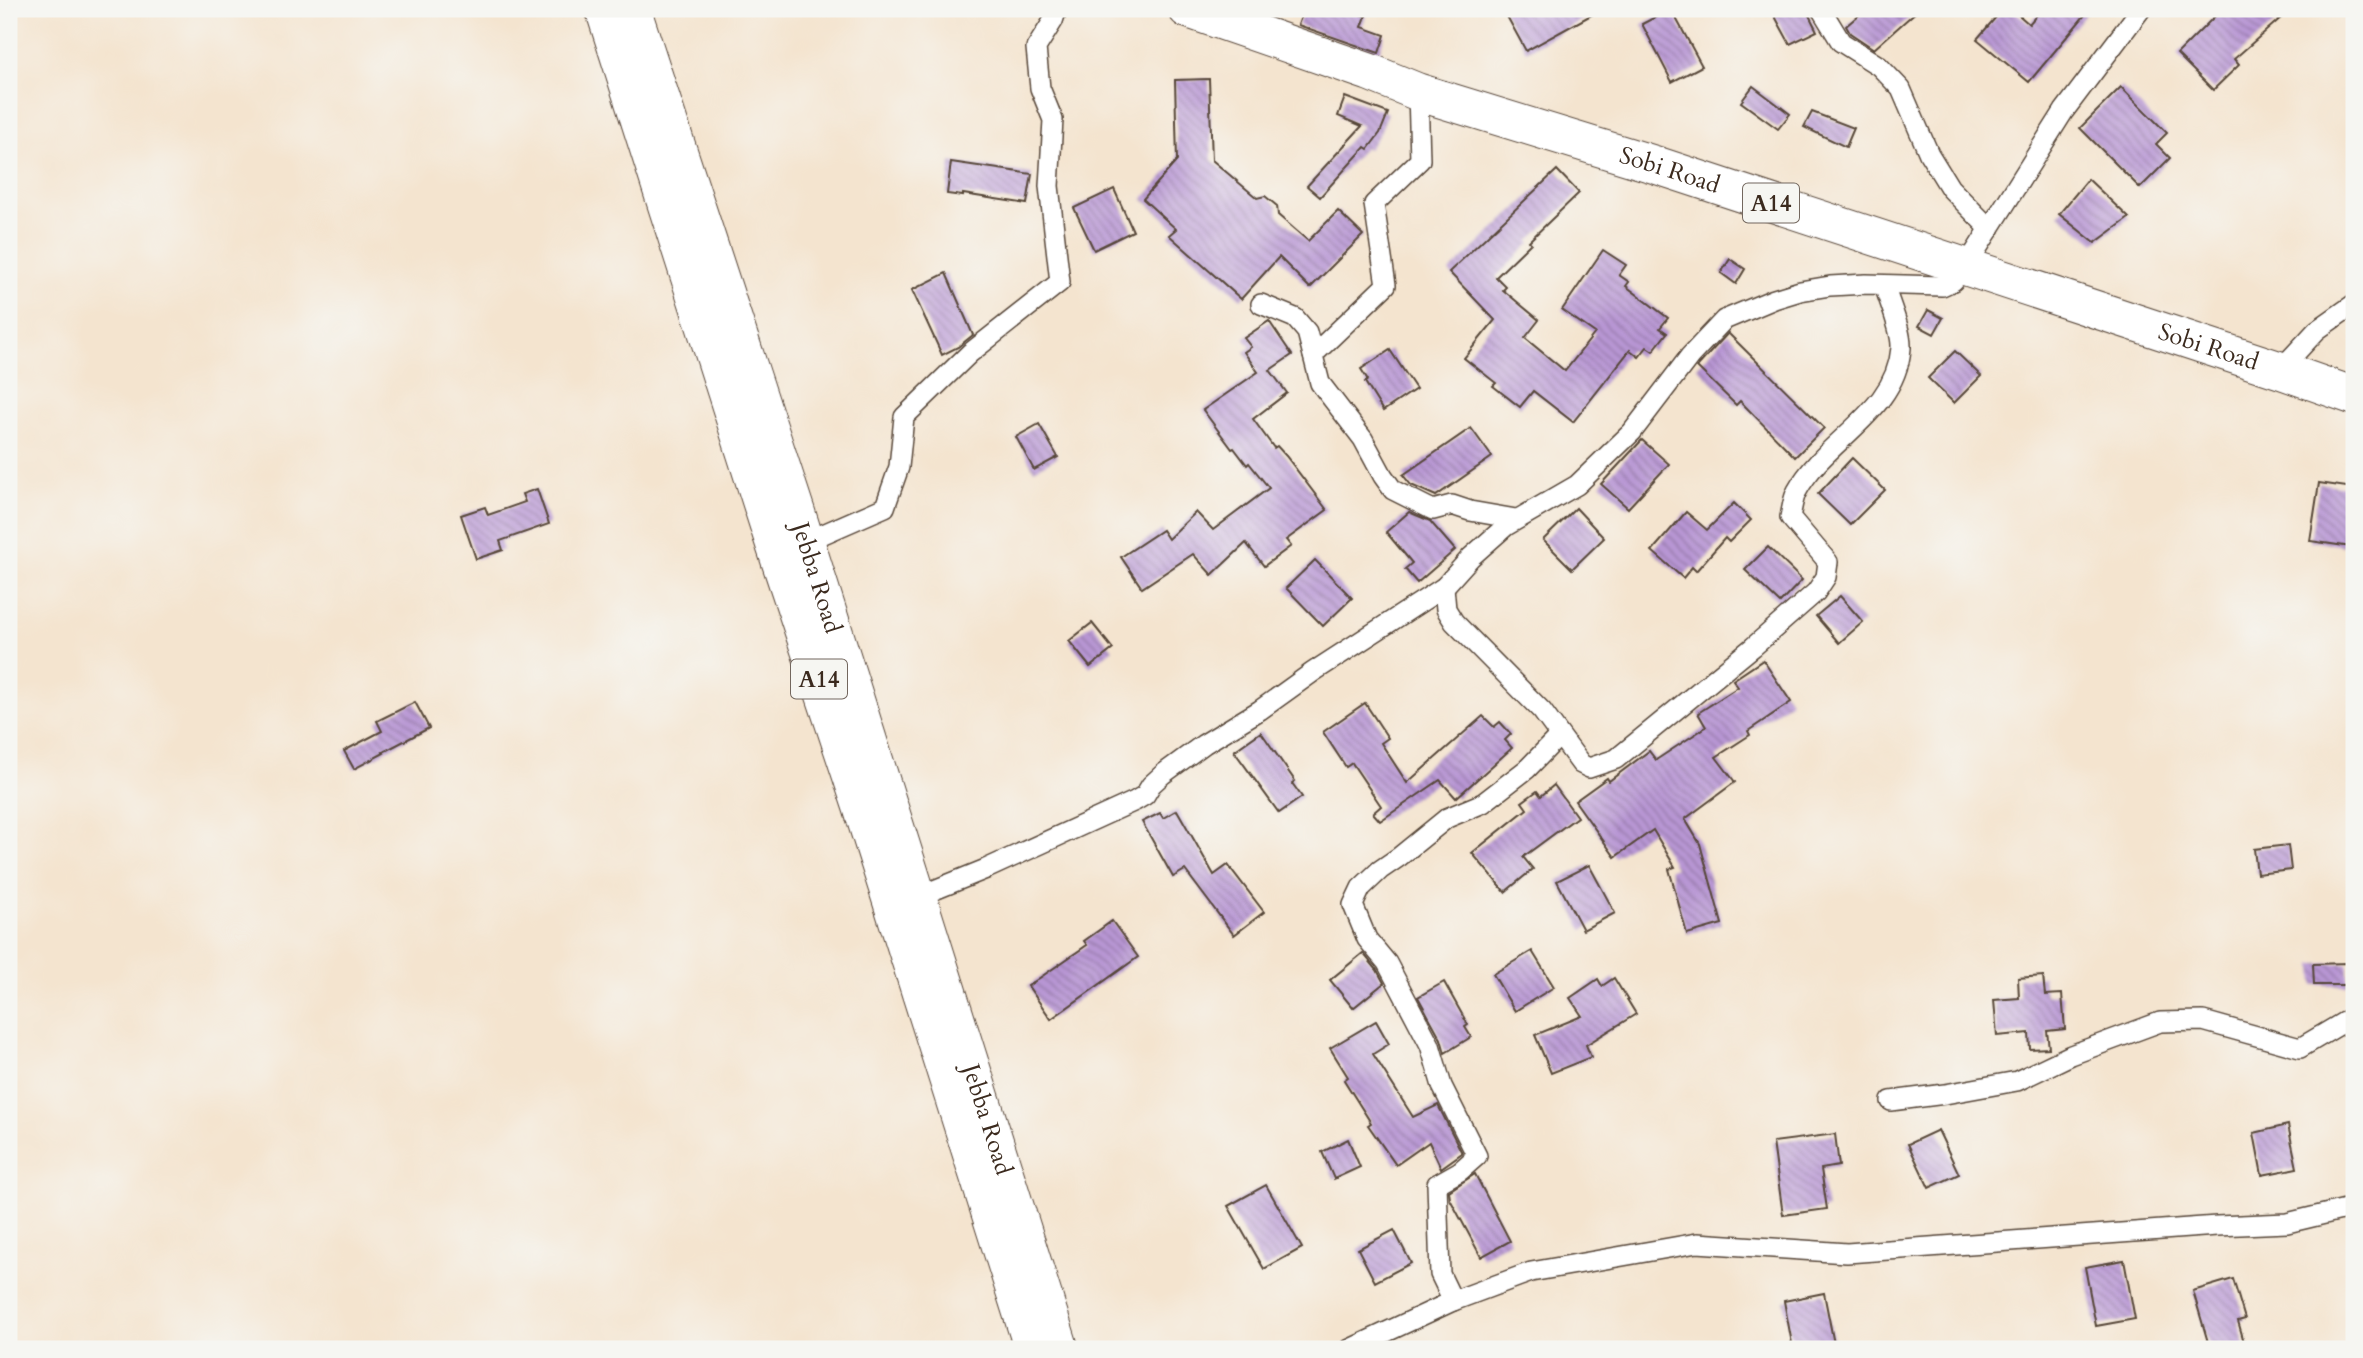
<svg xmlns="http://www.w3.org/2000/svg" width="2363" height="1358" viewBox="0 0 2363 1358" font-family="Cardo,serif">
<defs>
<pattern id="building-back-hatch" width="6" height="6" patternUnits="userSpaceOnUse" patternTransform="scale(1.75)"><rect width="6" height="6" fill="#b896d4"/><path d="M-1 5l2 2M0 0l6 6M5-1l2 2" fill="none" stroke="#977bab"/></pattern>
</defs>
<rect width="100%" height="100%" fill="#f6f6f2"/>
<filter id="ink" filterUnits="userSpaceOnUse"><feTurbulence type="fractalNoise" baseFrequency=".0143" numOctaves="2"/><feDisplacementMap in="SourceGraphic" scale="14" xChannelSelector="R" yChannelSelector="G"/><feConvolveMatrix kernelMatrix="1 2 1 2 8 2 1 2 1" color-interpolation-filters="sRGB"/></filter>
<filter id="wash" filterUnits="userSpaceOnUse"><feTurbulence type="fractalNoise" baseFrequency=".00686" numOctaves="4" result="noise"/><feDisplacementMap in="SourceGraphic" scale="28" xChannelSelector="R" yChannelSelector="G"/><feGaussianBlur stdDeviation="1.57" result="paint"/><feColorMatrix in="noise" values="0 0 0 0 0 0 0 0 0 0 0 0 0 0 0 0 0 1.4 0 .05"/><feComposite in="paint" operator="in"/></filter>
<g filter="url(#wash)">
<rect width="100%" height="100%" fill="#f4e4cf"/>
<g id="blocks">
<!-- building -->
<g fill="url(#building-back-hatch)">
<polygon points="1304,9 1346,9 1366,16 1362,27 1385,35 1379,53 1298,25"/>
<polygon points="1503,9 1602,9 1526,51"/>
<polygon points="1671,9 1702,66 1672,82 1642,24"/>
<polygon points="1771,9 1806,9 1817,31 1790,44"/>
<polygon points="1866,9 1919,9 1874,49 1850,33 1846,26"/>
<polygon points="2003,9 2012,9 2029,24 2042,9 2090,9 2029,82 1977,39"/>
<polygon points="2222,9 2291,9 2234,59 2239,65 2213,90 2177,54"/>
<polygon points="1209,79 1212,160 1257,198 1265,196 1277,206 1278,215 1308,241 1338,211 1363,235 1310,288 1279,257 1241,299 1169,235 1176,229 1143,199 1177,161 1175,80"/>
<polygon points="1753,86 1790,114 1778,129 1741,102"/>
<polygon points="2121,87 2167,133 2156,144 2170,158 2140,188 2080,128"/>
<polygon points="1345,97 1388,113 1380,133 1368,149 1365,147 1320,197 1307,186 1362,126 1338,116"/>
<polygon points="1812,112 1854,128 1846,147 1804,127"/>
<polygon points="951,162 1032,174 1027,204 963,194 963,196 947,194"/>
<polygon points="1557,170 1579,193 1529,241 1531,243 1496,277 1506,287 1503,290 1539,320 1525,338 1565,371 1595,333 1562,310 1603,250 1626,265 1619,275 1629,282 1626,286 1668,318 1660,328 1667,333 1653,351 1647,347 1639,357 1630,350 1573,422 1533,391 1520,407 1493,386 1496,383 1464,358 1495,320 1449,272"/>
<polygon points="2088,179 2129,218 2095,243 2059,214"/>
<polygon points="1114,189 1133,231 1094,250 1074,208"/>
<polygon points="1730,259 1745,269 1736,284 1721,273"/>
<polygon points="946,273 973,335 958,347 942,355 912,290"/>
<polygon points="1928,310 1943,318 1934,334 1919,326"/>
<polygon points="1269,321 1292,355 1270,370 1287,393 1253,419 1274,448 1277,446 1286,456 1327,510 1286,540 1291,546 1264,566 1246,543 1212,575 1193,554 1142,588 1121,557 1162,530 1168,539 1196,512 1213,530 1269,488 1249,463 1247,465 1234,448 1232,449 1203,410 1258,372 1244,352 1251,347 1244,338"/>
<polygon points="1728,333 1824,428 1795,457 1740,401 1736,405 1697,367"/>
<polygon points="1390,350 1416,389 1383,411 1365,382 1368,380 1361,369"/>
<polygon points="1955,351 1981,376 1954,403 1928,378"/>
<polygon points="1039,424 1058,457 1034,470 1016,437"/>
<polygon points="1471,428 1492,457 1436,496 1411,485 1403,475"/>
<polygon points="1642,440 1669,464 1628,508 1601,484"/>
<polygon points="1852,458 1885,490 1850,525 1818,494"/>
<polygon points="2319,483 2354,488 2354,529 2352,547 2310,541"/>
<polygon points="537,489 549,524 500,541 503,550 476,559 461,515 485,507 488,515 525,502 522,494"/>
<polygon points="1734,503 1751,520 1729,542 1725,538 1696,571 1692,567 1683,578 1652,551 1686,512 1707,530"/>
<polygon points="1576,508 1604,538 1572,569 1543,540"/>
<polygon points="1409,512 1430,521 1455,550 1417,583 1405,569 1412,563 1386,532"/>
<polygon points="1768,547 1802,580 1780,603 1745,570"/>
<polygon points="1315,560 1352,598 1323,626 1286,588"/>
<polygon points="1840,596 1863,622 1839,643 1816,616"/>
<polygon points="1092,623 1113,649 1090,667 1069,641"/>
<polygon points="1763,660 1791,702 1748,731 1750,735 1716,757 1735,782 1685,819 1700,844 1722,924 1687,934 1669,869 1675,867 1653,830 1615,857 1575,801 1607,778 1609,781 1649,751 1656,760 1706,727 1698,713 1738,687 1733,680"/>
<polygon points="415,702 429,728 383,752 384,753 354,769 344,751 382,731 377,721"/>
<polygon points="1365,703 1388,738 1381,743 1407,783 1483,716 1494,727 1500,722 1511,734 1505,740 1512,748 1456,798 1440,780 1380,821 1373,813 1381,806 1352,763 1346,767 1323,732"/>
<polygon points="1261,732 1295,781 1292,783 1302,797 1279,813 1234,751"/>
<polygon points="1554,785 1577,817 1523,857 1533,869 1505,892 1472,853 1527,809 1522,802 1537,791 1541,796"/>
<polygon points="1177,810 1214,875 1228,865 1264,912 1234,935 1185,870 1173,877 1142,822 1160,813 1163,818"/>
<polygon points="2288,845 2291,870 2257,874 2254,849"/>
<polygon points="1589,865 1615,913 1583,930 1557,881"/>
<polygon points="1112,921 1138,957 1051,1019 1028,986 1087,945 1084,941"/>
<polygon points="1532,951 1554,987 1515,1011 1493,974"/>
<polygon points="1363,953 1377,970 1384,983 1353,1008 1330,980"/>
<polygon points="2348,963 2348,985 2314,985 2313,964"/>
<polygon points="2043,976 2045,995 2062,994 2065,1029 2047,1031 2049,1048 2030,1049 2029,1033 1997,1036 1994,1000 2019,998 2018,978"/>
<polygon points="1614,978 1636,1014 1586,1045 1591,1057 1551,1073 1535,1035 1582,1016 1570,998 1598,979 1602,986"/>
<polygon points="1444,982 1468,1025 1465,1027 1471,1037 1445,1053 1441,1039 1418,997"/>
<polygon points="1376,1021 1389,1044 1373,1054 1413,1117 1438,1105 1462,1153 1441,1168 1429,1142 1396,1165 1368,1125 1371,1123 1344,1080 1348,1077 1330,1048"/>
<polygon points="2288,1125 2297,1168 2262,1175 2254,1133"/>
<polygon points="1938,1130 1959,1174 1929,1188 1908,1144"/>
<polygon points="1835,1134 1839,1166 1821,1169 1827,1209 1783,1215 1773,1142"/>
<polygon points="1348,1139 1360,1167 1334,1179 1322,1152"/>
<polygon points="1475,1174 1510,1241 1481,1257 1450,1199 1449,1191"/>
<polygon points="1266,1185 1302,1248 1264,1269 1228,1206"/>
<polygon points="1394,1230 1411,1263 1375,1282 1358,1249"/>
<polygon points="2124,1260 2135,1319 2096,1326 2085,1267"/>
<polygon points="2233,1279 2245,1319 2238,1321 2246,1349 2210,1349 2193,1291"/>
<polygon points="1824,1293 1835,1349 1793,1349 1784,1301"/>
</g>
</g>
</g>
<g filter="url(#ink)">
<use href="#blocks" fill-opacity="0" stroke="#574639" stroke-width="2"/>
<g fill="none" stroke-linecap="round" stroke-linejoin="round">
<defs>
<g id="street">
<polyline points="1821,9 1841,42 1879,66 1901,89 1929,154 1950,188 1990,229"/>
<polyline points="1261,304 1295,318 1307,332 1320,383 1363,439 1383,476 1393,490 1433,510 1452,505 1470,511 1516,519"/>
<polyline points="1313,355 1386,285 1374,204 1420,160 1418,92"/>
<polyline points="2280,370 2317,330 2354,304"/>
<polyline points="805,542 885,507 899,467 904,417 970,353 1060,282 1049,186 1053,120 1040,88 1036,48 1053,21 1057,9"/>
<path d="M1444,587L1446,609L1454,622L1542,711L1581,764L1589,768L1616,759L1753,647L1816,592L1826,577L1828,562L1790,517C1792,509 1793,498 1797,491C1825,439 1896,413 1901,348C1902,331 1889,302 1884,285"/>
<polyline points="917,897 986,869 1135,801 1145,795 1151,785 1163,774 1204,744 1260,710 1313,672 1444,587 1471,557 1506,526 1577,485 1632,432 1690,356 1724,320 1774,299 1800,291 1830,286 1866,284 1942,286 1953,281 1965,268 2064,111 2141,9"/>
<polyline points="1891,1101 1945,1094 2017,1081 2071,1055 2160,1022 2203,1021 2300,1048 2354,1016"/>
<polyline points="1453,1301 1440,1274 1437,1184 1460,1171 1477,1156 1442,1086 1430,1045 1387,963 1367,939 1353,905 1361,888 1380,870 1399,857 1447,818 1483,803 1527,769 1559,736"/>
<polyline points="1350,1349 1453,1301 1531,1272 1697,1243 1847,1253 2217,1226 2287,1223 2354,1207"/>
</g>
<g id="highway">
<polyline points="604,9 775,546 861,805 1033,1349"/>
<path id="s1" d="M632,9L796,511L1060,1349"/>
<path id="s2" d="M1187,9L1369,72L1418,92L1656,165L2280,370L2354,396"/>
</g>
</defs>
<!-- street casing -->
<use href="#street" stroke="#574639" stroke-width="22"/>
<!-- highway casing -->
<use href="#highway" stroke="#574639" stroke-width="39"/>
<!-- street -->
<use href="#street" stroke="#fff" stroke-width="19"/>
<!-- highway -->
<use href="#highway" stroke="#fff" stroke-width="37"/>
</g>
</g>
<g text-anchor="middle" stroke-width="7" stroke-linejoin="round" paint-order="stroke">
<!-- shield labels -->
<g fill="#f6f6f2" stroke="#73675e" stroke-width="2">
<rect x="1743" y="183.5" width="56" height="39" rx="5"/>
<rect x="791" y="659.5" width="56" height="39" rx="5"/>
</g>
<g font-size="23" font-weight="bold" fill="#3b2a1e">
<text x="1771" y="211">A14</text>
<text x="819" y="687">A14</text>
</g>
<!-- street labels -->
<g font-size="24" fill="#3b2a1e" stroke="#f6f6f2">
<text dy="8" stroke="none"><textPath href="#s2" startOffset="509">Sobi Road</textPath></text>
<text dy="8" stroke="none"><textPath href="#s2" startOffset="1076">Sobi Road</textPath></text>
<text dy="8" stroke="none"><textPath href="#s1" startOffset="598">Jebba Road</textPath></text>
<text dy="8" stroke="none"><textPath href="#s1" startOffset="1166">Jebba Road</textPath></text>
</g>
</g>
<!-- margin -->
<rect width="2363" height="1358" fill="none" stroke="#f6f6f2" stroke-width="35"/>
</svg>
